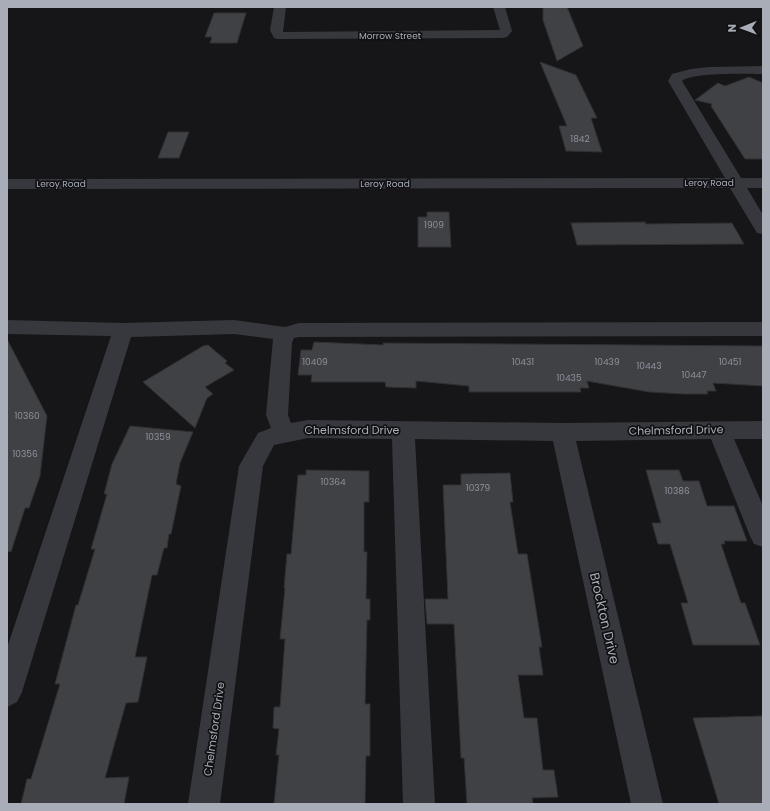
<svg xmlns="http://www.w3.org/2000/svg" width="770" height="811" viewBox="0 0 770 811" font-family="Poppins,sans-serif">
<rect width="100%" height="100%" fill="#161618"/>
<!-- building -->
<g fill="#404145" stroke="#303034">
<polygon points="543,7 567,7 583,46 557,61 543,20"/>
<polygon points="214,13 246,13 237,43 210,43 212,37 205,37"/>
<polygon points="540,62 576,75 597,118 591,118 602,152 566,151 559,126 567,126"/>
<polygon points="749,77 763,83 763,159 745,159 711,106 712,104 695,100 718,83 725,86"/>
<polygon points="168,132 189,132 179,158 158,158"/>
<polygon points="427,212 449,212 451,247 418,247 418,217 427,217"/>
<polygon points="645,222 646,224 732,223 744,244 577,245 571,223"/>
<polygon points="7,339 47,416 40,476 29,508 25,508 11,552 7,551"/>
<polygon points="314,342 383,345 383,343 763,346 763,386 713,383 716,391 707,391 708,394 684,394 649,392 587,381 589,388 580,388 581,392 469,392 469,386 416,381 416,388 386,387 385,382 311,382 312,375 298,375 301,350 312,350"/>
<polygon points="208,345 227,361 225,363 234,370 205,387 213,394 207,398 195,428 143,382 203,346"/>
<polygon points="130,426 193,432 180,463 176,484 181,486 171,534 169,534 167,548 164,548 157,575 152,575 135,657 147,657 138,702 126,703 105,778 129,777 124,804 21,804 27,779 31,779 60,684 55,684 76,605 78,605 95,549 91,549 107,494 104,494 112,464"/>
<polygon points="306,470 369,471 369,502 364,502 364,552 367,552 366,599 370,599 370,620 367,620 365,704 370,704 370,756 366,756 365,804 274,804 279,755 276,755 279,729 273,728 274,707 280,707 285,639 280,639 285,588 284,588 287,554 291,554 298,475 306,475"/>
<polygon points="646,470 679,470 683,481 699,481 707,506 734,506 747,541 724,541 725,544 721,544 741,603 745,603 760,645 693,645 681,603 688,603 670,544 658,544 652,523 661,523"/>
<polygon points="510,473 513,502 510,502 518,554 527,554 542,647 539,647 543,675 518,675 524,718 537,718 543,770 554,770 558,797 532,798 533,804 467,804 464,758 461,758 454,624 427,624 425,599 448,599 443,485 461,485 461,474"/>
<polygon points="763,716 763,804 719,804 693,718"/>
</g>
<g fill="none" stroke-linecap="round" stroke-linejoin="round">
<!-- minor -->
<g fill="#37383d" fill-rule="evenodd">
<polygon points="274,7 286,7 283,32 500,30 493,7 505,7 512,31 507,37 503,38 278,39 274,38 270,30"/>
<path d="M763,66V74C746,74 693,72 682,81L741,178H763V188H747L763,215V234L757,233L730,188L7,189V179L725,178L668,81L672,74L691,69L709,67Z"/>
<polygon points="7,320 123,323 234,320 285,327 299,323 763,322 763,336 299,337 294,338 292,343 288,415 291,423 308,420 563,423 763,421 763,439 734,439 763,506 763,547 754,544 750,536 711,439 576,441 663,804 631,804 553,441 415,439 435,804 403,804 392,439 308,438 274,445 263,466 220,804 188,804 239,466 258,433 271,428 266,415 273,339 234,334 131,337 22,692 17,702 7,707 7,648 111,336 7,334"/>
</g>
</g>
<g text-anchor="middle" stroke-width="3.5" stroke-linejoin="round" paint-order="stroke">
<!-- far-street labels -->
<g font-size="9" fill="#a8adb8" stroke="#111113">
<text x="390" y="39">Morrow Street</text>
<text x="709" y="186">Leroy Road</text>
<text x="61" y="187">Leroy Road</text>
<text x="385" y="187">Leroy Road</text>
</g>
<!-- number labels -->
<g font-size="9" fill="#8e929b">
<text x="580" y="142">1842</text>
<text x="434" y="228">1909</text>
<text x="315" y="365">10409</text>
<text x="523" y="365">10431</text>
<text x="607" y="365">10439</text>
<text x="730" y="365">10451</text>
<text x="649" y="369">10443</text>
<text x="694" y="378">10447</text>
<text x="569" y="381">10435</text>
<text x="27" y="419">10360</text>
<text x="158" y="440">10359</text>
<text x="25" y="457">10356</text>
<text x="333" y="485">10364</text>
<text x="478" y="491">10379</text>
<text x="677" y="494">10386</text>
</g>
<!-- street labels -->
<g font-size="11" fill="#a8adb8" stroke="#111113">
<text x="352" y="434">Chelmsford Drive</text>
<text transform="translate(676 430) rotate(-1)" y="4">Chelmsford Drive</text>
<text transform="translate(214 729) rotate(-82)" y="4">Chelmsford Drive</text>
</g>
<!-- near-street labels -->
<g font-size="13" fill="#a8adb8" stroke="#111113">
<text transform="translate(605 618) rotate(77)" y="5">Brockton Drive</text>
</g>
</g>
<!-- border -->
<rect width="770" height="811" fill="none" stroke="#a8adb8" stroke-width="16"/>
<!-- north arrow -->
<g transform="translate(742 28) rotate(269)" stroke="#111113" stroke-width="3" paint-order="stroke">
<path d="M0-3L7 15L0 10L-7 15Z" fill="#a8adb8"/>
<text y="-6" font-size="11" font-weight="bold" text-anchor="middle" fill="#a8adb8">N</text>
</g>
</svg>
